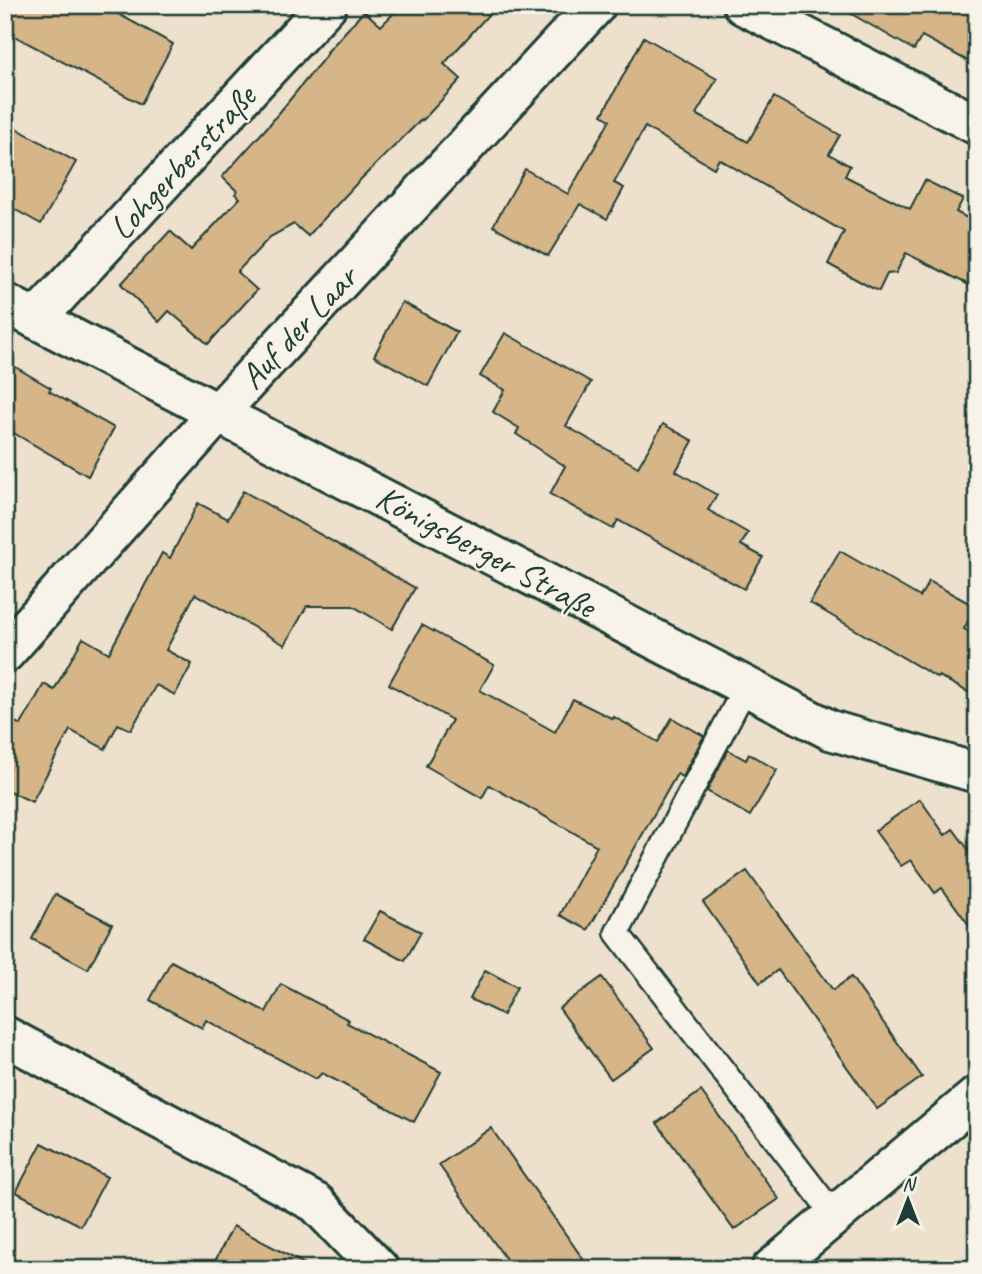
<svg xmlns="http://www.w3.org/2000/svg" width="982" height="1274" viewBox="0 0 982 1274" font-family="Caveat,sans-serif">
<rect width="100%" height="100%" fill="#ede0cc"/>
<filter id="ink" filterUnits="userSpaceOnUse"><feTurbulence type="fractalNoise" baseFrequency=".0143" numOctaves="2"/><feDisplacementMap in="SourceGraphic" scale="14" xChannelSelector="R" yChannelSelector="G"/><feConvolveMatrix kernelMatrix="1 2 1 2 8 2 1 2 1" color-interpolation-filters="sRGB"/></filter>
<g filter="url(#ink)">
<!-- building -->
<g fill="#d6b589" stroke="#1f3d34" stroke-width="2">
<polygon points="5,5 102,5 173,44 141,104 5,31"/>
<polygon points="402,5 497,5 444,64 461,79 423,120 422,119 357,183 308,236 294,224 270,237 237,272 257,290 208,344 169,311 159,322 121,284 170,231 191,250 240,198 235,194 237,191 222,177 270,124 328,53 327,52 364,11 381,26"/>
<polygon points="836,5 977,5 977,66 922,36 914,50"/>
<polygon points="644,37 717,79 696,114 748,142 774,97 840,135 829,154 850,166 845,176 910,209 925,180 963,199 956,212 977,223 977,289 906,253 896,273 887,274 879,291 870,287 828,264 844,232 719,159 714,168 645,127 614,183 624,188 607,219 580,204 548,256 493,226 525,169 568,194 610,120 602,115"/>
<polygon points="5,122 76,162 41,224 5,204"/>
<polygon points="402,302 457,332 428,386 374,356"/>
<polygon points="505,333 591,382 566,426 638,467 663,424 693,441 676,471 717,495 708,510 748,533 741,545 763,557 744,589 618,520 613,529 550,494 565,466 516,434 519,428 493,412 505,390 480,376"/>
<polygon points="5,361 51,388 49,391 114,428 88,476 5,428"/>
<polygon points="243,491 415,588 392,629 353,606 307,606 285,645 195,594 166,650 192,664 175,695 156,685 131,730 118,724 105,749 70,730 32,802 5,789 5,717 21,725 44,684 54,690 83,638 109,653 162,553 170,558 198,503 228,519"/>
<polygon points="840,551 920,597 929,581 976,607 964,629 977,637 977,697 939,676 938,678 810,603"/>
<polygon points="422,625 494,665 480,690 555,732 573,699 613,719 614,717 658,742 672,718 704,736 682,777 677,774 588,930 560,915 597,846 489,785 482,798 426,766 452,720 389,684"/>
<polygon points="728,750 746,760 749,754 777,770 750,816 707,791"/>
<polygon points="920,799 945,835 953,829 977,861 977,936 942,888 935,893 911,860 901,866 875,831"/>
<polygon points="747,871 833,990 851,977 922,1077 877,1109 778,970 760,983 703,902"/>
<polygon points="55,894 112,924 88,969 32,939"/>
<polygon points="380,911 421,932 405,961 364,939"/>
<polygon points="171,961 266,1012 281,984 349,1020 347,1023 441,1072 414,1122 322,1073 316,1079 206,1020 202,1028 150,1000"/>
<polygon points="485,970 517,987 503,1015 470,999"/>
<polygon points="602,977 654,1048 611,1079 559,1008"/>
<polygon points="701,1091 779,1199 734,1230 657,1123"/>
<polygon points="491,1128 590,1269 513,1269 439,1165"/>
<polygon points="42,1143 107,1177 81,1226 16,1192"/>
<polygon points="233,1226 314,1269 211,1269"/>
</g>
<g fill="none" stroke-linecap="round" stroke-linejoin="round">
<defs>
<polyline id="lane" points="746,686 617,933 834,1215"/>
<g id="street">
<polyline points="743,5 977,125"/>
<polyline points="5,303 830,730 977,773"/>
<polyline points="36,319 327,5"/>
<polyline points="5,653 219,412 596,5"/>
<polyline points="5,1036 316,1203 379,1269"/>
<polyline points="771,1269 977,1096"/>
</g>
</defs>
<!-- lane casing -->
<use href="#lane" stroke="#1f3d34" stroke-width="28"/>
<!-- street casing -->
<use href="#street" stroke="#1f3d34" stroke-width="44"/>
<!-- lane -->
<use href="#lane" stroke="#f7f3e8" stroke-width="23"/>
<!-- street -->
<use href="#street" stroke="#f7f3e8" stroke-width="38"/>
</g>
</g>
<g text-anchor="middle" stroke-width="5" stroke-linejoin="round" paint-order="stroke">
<!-- street labels -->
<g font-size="35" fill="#1f3d34" stroke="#f7f3e8">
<text transform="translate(182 162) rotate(-47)" y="12">Lohgerberstraße</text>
<text transform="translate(298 327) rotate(-47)" y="12">Auf der Laar</text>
<text transform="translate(486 551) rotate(28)" y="12">Königsberger Straße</text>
</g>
</g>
<!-- margin -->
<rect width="982" height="1274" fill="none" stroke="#f7f3e8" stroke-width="28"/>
<rect x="14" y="14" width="954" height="1246" fill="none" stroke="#1f3d34" stroke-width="2.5" filter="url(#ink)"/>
<!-- north arrow -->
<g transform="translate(908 1200)" stroke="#f7f3e8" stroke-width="5" paint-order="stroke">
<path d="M0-5L12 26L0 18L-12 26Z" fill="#1f3d34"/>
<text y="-10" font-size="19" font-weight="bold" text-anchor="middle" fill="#1f3d34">N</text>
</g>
</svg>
